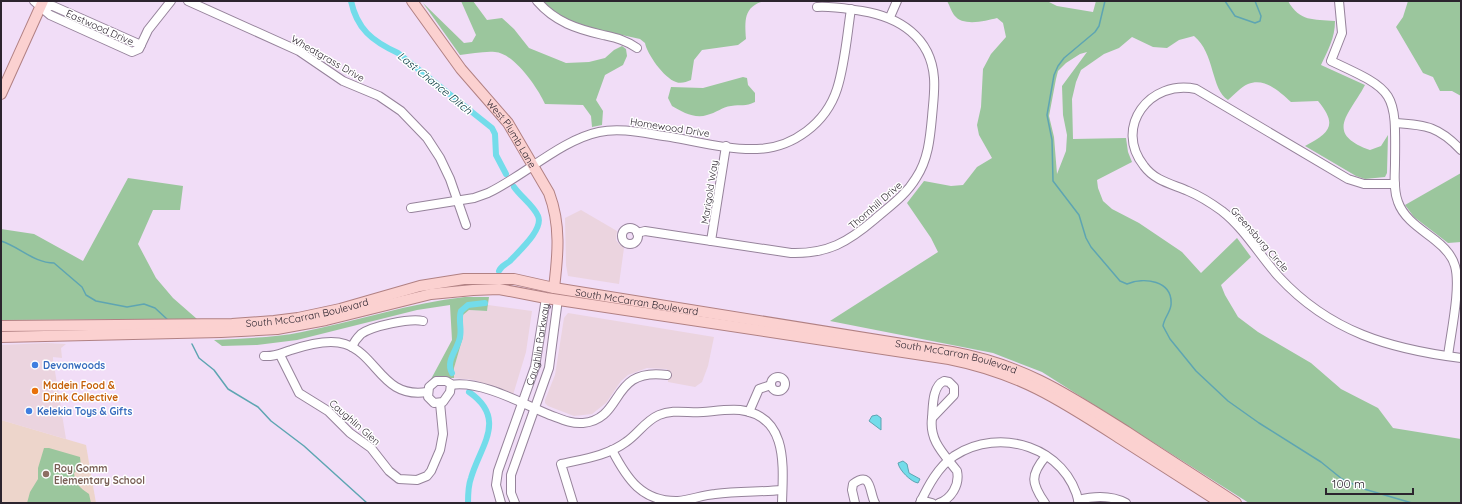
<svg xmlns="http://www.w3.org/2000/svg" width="1462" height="504" viewBox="0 0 1462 504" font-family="Quicksand,sans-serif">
<rect width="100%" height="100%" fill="#f1ddf7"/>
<!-- commercial -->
<g fill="#ebd4df">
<polygon points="581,210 617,231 616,240 619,244 624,248 619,284 568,276 566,265 565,218"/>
<polygon points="488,305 532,311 526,352 513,395 474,380 454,378 454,368 462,341 463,315 469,310 487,311"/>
<polygon points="568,313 714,337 708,366 702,382 695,387 668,382 667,369 647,368 628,375 621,381 606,403 592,414 574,416 548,406 545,403 545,400 555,375 564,318"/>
<polygon points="47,343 66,344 61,348 62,358 53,357 53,359 66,439 1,420 1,345"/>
</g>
<!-- education -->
<polygon fill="#edd5cb" points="1,420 86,445 96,503 1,503"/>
<!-- green -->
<g fill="#9bc69d" fill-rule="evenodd">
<path d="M461,1H473L487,20L502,18L514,29L529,48L566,63L589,62L605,58L614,50L622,46L626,49L627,56L623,65L605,75L596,100L603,111L602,125L592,127L591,116L583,105L545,104C538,88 514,53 495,52C484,51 471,54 460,55L423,3L464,43L472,42L476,35Z"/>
<path d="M541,1H764C743,7 745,21 746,39L738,45L702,50L694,60L691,80C686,82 681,84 676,82C664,78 647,54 645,43L640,39L581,26L558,16Z"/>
<path d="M947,1H1047L1057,6L1093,12L1096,1H1288C1300,22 1313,19 1335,21C1335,38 1328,50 1321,65L1365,85C1350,114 1323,133 1370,150L1381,146L1388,135L1387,173L1385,177L1365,179L1356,176L1305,146C1330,133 1338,125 1318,101L1291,102C1280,92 1265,77 1248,84C1241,87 1234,95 1228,100C1211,90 1215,53 1194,36L1179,40L1167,48L1153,47L1132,37L1119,48L1104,54L1081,70L1076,82L1072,99L1073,139L1126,138L1128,152L1132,162L1097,180L1098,188L1103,201L1112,209L1139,223L1182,252L1201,273L1237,238L1251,257L1221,285L1225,295L1238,317L1258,332L1311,363L1341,389L1378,408L1393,428L1461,439V503H1249L1042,372L993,353L830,321L938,252L931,238L907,203L924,181L951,186L963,185L977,167L992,158L979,135L977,125L981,107L983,69L991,54L1006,37L1003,23L997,18C985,21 963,27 954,15C951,11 950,6 947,1ZM1087,52L1062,86L1063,115L1067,135L1066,151L1057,174L1054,137L1049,116L1056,79L1058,71L1066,63L1080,54Z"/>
<polygon points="1408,1 1461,1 1461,96 1452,91 1440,91 1433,77 1423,73 1396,27 1403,17"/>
<path d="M743,77L747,78L748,85L755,93V102C745,107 741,104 731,106C722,107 716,113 707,115C695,119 682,112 672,106L668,98L671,87L703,88Z"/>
<polygon points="1461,173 1461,242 1448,243 1414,217 1405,205"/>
<polygon points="128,178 183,186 180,210 153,210 138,244 156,278 173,298 197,319 1,320 1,229 34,234 83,261"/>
<path d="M465,297H489L487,311L469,310L463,315V337L454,368V378H440L430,381L452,340L450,305L417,310L297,340L257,345L222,346L214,340C244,338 273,338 302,332C357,321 410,303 465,297Z"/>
<path d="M44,448H49L80,457L81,466L74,473C75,484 80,488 89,494L91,503H27L30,492L38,479V468Z"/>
</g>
<!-- water -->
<g fill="#73dcea" stroke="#5ea5b2">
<polygon points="877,415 881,418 881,430 869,421 872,416"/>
<path d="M903,461L907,464L909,473L920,479L918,483C911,482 899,470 898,463Z"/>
</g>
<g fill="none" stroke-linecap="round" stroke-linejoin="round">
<!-- stream -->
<g stroke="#5ea5b2" stroke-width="1.5">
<path d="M1105,1L1099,26L1095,32L1064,58L1058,66L1054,75L1047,115L1052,140L1053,181L1079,215L1086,238L1091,247L1120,281L1127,284C1144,277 1173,280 1171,305C1170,313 1164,318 1163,326L1170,339L1196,371L1228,401L1259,423L1321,462L1342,479L1364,489L1412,503"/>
<polyline points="1225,1 1235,16 1255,23 1260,21 1261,16 1255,1"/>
<path d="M1,241C20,247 34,263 54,263L82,287L86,295L96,301L127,307L144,304L155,308L168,320"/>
<polyline points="192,344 199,358 214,370 228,389 258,407 271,421 304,446 367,503"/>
</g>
<!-- canal -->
<g stroke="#73dcea" stroke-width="6">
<path d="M351,1C357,29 372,41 398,53L492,128L495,134L496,155L506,174"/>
<path d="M499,271C501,266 505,265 510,261C519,251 544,229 538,216C533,205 521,197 514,187"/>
<path d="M452,373C445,361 458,349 460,337C462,328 458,320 461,311L468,305L485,303"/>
<path d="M468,503C468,495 468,486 471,478C480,446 508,419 469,392"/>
</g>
<defs>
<g id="minor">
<polyline points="34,1 50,15 132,52 139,49 148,30 171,1"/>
<polyline points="188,1 299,51 343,81 379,96 401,111 427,138 440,158 450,179 466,225"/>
<path d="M537,1C555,22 577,29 603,35C616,38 626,40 637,48"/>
<path d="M1339,1L1342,33L1331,61C1396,91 1396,91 1395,163C1395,175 1393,189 1398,202C1404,219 1421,229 1435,240C1444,247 1452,255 1455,266C1461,287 1451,332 1448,356"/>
<polyline points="41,6 53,6 141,45"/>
<polyline points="890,17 897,1"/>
<path d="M1396,123C1427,125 1439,127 1461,150"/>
<path d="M1395,184H1364L1348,179L1196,89C1150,79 1113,127 1144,166C1155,181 1172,184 1188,191C1200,196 1211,203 1222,211C1245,229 1260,256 1279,277C1330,332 1390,349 1461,358"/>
<path d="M411,208L474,198L488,193C524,176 561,140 599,132C622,127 647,134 671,137C699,142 729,150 757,149C793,148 826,123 837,89C845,64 847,35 851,9"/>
<circle cx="630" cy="236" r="8"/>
<path d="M637,233L645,231L791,253C828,254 848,242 875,219C890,206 906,195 916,178C928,160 930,139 932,117C933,104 935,91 934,78C931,37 899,17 862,11C847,9 833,6 817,7"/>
<polyline points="711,241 726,146"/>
<path d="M352,347C354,342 357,338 361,334C372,326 410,318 423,321"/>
<polyline points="280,355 299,393 328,411 350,433 371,448 389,471 399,479 417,480 427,476 431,471 440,450 443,434 440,403"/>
<path d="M264,356C275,357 281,353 291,350C306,345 330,339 345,344C378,355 382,399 427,392"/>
<circle cx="778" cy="384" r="7"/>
<polygon points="436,381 446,381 451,384 450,392 443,402 434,403 428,397 429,387"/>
<path d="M944,381L949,382L954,387V395L932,418C933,407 932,386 944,381Z"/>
<path d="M451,385C481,380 523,404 550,415C561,419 571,424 583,423C625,419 609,367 667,375"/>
<polyline points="749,412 759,389 771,385"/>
<path d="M932,418C929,441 944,454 957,471C960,485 951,499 939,503"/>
<path d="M612,450C627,479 642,502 678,501C691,500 702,495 715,494C737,491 760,492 782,490"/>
<polyline points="921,500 932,503"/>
<path d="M1078,500C1094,496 1111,495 1126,503"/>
<path id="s1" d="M501,503L496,485L498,471L535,367L546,298"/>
<polyline points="515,503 511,493 511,475 549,368 558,299"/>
<path d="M573,503L561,464C583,459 607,456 626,442C638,434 645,421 659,415C673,409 688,413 703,412C715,411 728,409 740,410C789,416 783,467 782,503"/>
<path d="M855,503L852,490L853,484C872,470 869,492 875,503"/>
<path d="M920,503C928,486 938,467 954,456C1000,426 1067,447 1079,503"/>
<path d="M1045,503C1031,483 1030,475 1046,456"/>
</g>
<g id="major">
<path id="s2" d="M412,1L461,69L508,123L549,193C561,225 558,255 554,288"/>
<polyline points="1,94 43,1"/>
<path id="s3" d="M1,326L232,324L274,321L298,318L340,309L420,286L464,279H514L554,288L952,352C1024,365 1067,394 1127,432C1163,456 1200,479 1236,503"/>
<path d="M1,337L221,332L277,329L326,320L431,294L473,290L499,289L546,298L949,359C1020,373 1062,401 1121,439C1154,460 1188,482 1221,503"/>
</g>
</defs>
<!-- minor casing -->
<use href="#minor" stroke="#96839b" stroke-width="10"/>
<!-- major casing -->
<use href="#major" stroke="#b18183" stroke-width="12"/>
<!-- minor -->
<use href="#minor" stroke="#fff" stroke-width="8"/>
<!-- major -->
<use href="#major" stroke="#fbd1d0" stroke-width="10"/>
</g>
<!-- markers -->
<g fill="#3f7fe0" stroke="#fff" stroke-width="1.5">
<circle cx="35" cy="365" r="4"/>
<circle cx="29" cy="411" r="4"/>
</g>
<circle fill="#e8710a" stroke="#fff" stroke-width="1.5" cx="35" cy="391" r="4"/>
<circle fill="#8d6e63" stroke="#fff" stroke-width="1.5" cx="46" cy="474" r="4"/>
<g text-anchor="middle" stroke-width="3" stroke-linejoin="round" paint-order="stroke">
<!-- street labels -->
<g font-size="10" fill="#2c242e" stroke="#fff">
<text transform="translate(100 27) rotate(24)" y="4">Eastwood Drive</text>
<text transform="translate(328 58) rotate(30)" y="4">Wheatgrass Drive</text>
<text transform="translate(670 127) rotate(9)" y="4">Homewood Drive</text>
<text dy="4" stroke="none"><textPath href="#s2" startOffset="166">West Plumb Lane</textPath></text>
<text transform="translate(709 192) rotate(-81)" y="4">Marigold Way</text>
<text transform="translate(875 205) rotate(-41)" y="4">Thornhill Drive</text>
<text transform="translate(1260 239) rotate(49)" y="4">Greensburg Circle</text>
<text dy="4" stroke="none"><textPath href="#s3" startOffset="643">South McCarran Boulevard</textPath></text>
<text dy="4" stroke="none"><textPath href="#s3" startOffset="307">South McCarran Boulevard</textPath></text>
<text dy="4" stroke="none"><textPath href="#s1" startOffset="166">Caughlin Parkway</textPath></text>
<text dy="4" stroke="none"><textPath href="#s3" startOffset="967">South McCarran Boulevard</textPath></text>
<text transform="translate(355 422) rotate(41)" y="4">Caughlin Glen</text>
</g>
<!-- shop labels -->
<g font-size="10" font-weight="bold" fill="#366cbe" stroke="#fff" text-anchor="start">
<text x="43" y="369">Devonwoods</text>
<text x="37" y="415">Kelekia Toys &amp; Gifts</text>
</g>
<!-- food labels -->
<g font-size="10" font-weight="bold" fill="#c56008" stroke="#fff" text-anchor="start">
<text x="43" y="389">Madein Food &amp;<tspan x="43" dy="12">Drink Collective</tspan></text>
</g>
<!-- education labels -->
<g font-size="10" font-weight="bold" fill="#785e54" stroke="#fff" text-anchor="start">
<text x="54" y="472">Roy Gomm<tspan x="54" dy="12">Elementary School</tspan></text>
</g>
<!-- water labels -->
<g font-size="11" font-style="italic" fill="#01363c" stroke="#fff">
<text transform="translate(435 83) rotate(39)" y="4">Last Chance Ditch</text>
</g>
</g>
<!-- border -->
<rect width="1462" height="504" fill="none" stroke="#2c242e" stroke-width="4"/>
<!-- scale -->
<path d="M1326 488v6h87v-6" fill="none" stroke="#2c242e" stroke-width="2"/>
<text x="1332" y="488" font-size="12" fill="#2c242e" stroke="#ffffff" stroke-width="3" paint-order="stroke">100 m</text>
</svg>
